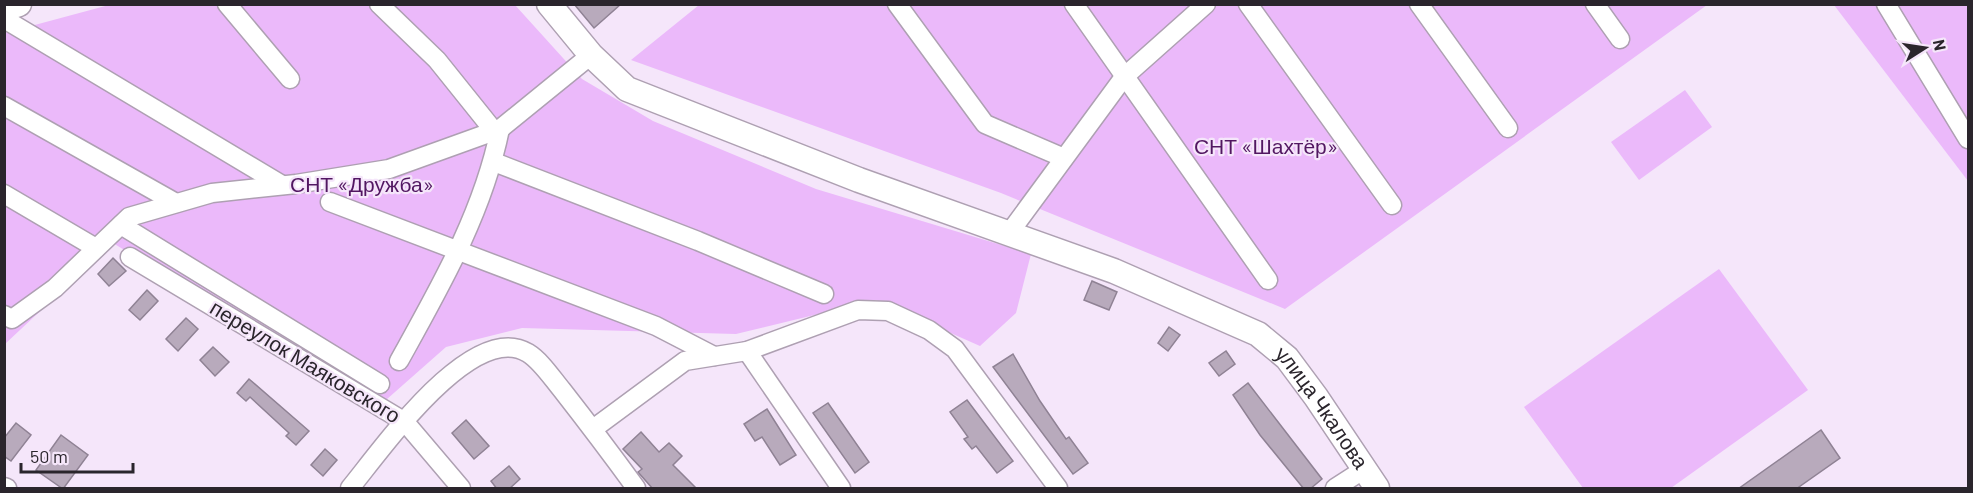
<svg xmlns="http://www.w3.org/2000/svg" width="1973" height="493" viewBox="0 0 1973 493" font-family="Barlow,sans-serif">
<rect width="100%" height="100%" fill="#f5e6fa"/>
<!-- green -->
<g fill="#ebb9fa">
<polygon points="109,5 515,5 582,79 653,121 816,189 1031,254 1016,313 980,346 876,300 736,334 522,328 446,347 378,407 113,243 5,344 5,33"/>
<polygon points="699,5 1707,5 1285,309 1001,193 631,60"/>
<polygon points="1834,5 1968,5 1968,181"/>
<polygon points="1685,90 1712,127 1639,180 1611,142"/>
<polygon points="1719,269 1808,390 1671,488 1583,488 1524,407"/>
</g>
<!-- building -->
<g fill="#b8aabc" stroke="#8f8294" stroke-width="1.5">
<polygon points="574,4 621,4 594,28"/>
<polygon points="113,258 126,271 109,286 98,274"/>
<polygon points="1092,281 1117,292 1109,310 1084,300"/>
<polygon points="147,290 158,301 140,320 129,310"/>
<polygon points="186,318 198,329 178,351 166,339"/>
<polygon points="1169,327 1180,335 1168,351 1158,343"/>
<polygon points="213,347 229,362 215,376 200,360"/>
<polygon points="1226,351 1235,364 1219,376 1209,363"/>
<polygon points="1013,354 1040,401 1066,439 1069,437 1088,463 1073,474 993,367"/>
<polygon points="249,379 309,431 296,445 286,436 289,433 250,397 246,401 237,393"/>
<polygon points="1248,383 1322,479 1310,489 1304,489 1260,435 1233,395"/>
<polygon points="967,400 1013,461 997,473 976,446 972,449 964,439 968,437 950,412"/>
<polygon points="828,403 869,462 855,473 813,413"/>
<polygon points="767,409 796,455 780,465 762,437 755,441 744,424"/>
<polygon points="466,420 489,446 474,459 452,433"/>
<polygon points="16,423 31,435 11,461 4,456 4,438"/>
<polygon points="1821,430 1840,458 1796,489 1738,489"/>
<polygon points="641,432 659,452 669,443 682,456 673,465 697,489 653,489 638,472 642,469 623,449"/>
<polygon points="61,435 88,455 63,489 36,470"/>
<polygon points="325,449 337,460 323,476 311,465"/>
<polygon points="509,466 520,479 509,489 497,489 491,481"/>
</g>
<g fill="none" stroke-linecap="round" stroke-linejoin="round">
<defs>
<g id="minor">
<polyline points="227,4 290,79"/>
<polyline points="379,4 437,60 494,131"/>
<polyline points="897,4 985,124 1064,158"/>
<polyline points="1074,4 1268,280"/>
<polyline points="1248,4 1392,205"/>
<polyline points="1419,4 1508,128"/>
<polyline points="1595,4 1620,39"/>
<polyline points="1886,4 1968,139"/>
<polyline points="11,23 282,185"/>
<polyline points="4,106 176,203"/>
<polyline points="494,162 698,241 824,294"/>
<polyline points="4,194 96,248"/>
<polyline points="330,202 656,326 714,356"/>
<polyline points="121,225 380,384"/>
<polyline points="1010,232 1124,77 1206,4"/>
<polyline points="130,257 405,422 461,488"/>
<polyline points="4,315 12,319 55,288 129,217 212,193 296,184 389,169 500,129 591,55"/>
<polyline points="747,351 841,488"/>
<path d="M399,361C440,287 483,213 500,129"/>
<polyline points="593,429 685,361 747,351 858,310 888,311 929,330 955,349 1058,488"/>
<polyline points="4,487 7,488"/>
<path d="M350,488C380,452 472,319 528,353C541,361 552,378 562,390C587,422 612,455 636,488"/>
<polyline points="1335,488 1363,470"/>
</g>
<g id="major">
<path id="s1" d="M549,4L591,55L627,89L859,180L1114,271L1258,334L1287,358L1316,397L1377,488"/>
<polyline points="4,9 19,4"/>
</g>
</defs>
<!-- minor casing -->
<use href="#minor" stroke="#aea0b2" stroke-width="21"/>
<!-- major casing -->
<use href="#major" stroke="#aea0b2" stroke-width="27"/>
<!-- minor -->
<use href="#minor" stroke="#fff" stroke-width="18"/>
<!-- major -->
<use href="#major" stroke="#fff" stroke-width="24"/>
</g>
<g text-anchor="middle" stroke-width="4.5" stroke-linejoin="round" paint-order="stroke">
<!-- park labels -->
<g font-size="21" fill="#521762" stroke="#f5e6fa">
<text x="1266" y="154">СНТ «Шахтёр»</text>
<text x="362" y="192">СНТ «Дружба»</text>
</g>
<!-- street labels -->
<g font-size="21" fill="#2a252c" stroke="#f5e6fa">
<text transform="translate(305 362) rotate(31)" y="7">переулок Маяковского</text>
<text dy="7" stroke="none"><textPath href="#s1" startOffset="891">улица Чкалова</textPath></text>
</g>
</g>
<!-- border -->
<rect width="1973" height="493" fill="none" stroke="#2a252c" stroke-width="12"/>
<!-- north arrow -->
<g transform="translate(1925 48) rotate(78)" stroke="#f5e6fa" stroke-width="4.5" paint-order="stroke">
<path d="M0-4.5L10 22L0 15L-10 22Z" fill="#2a252c"/>
<text y="-9" font-size="16" font-weight="bold" text-anchor="middle" fill="#2a252c">N</text>
</g>
<!-- scale -->
<path d="M21 463v9h112v-9" fill="none" stroke="#2a252c" stroke-width="3"/>
<text x="30" y="463" font-size="18" fill="#2a252c" stroke="#f5e6fa" stroke-width="4.5" paint-order="stroke">50 m</text>
</svg>
